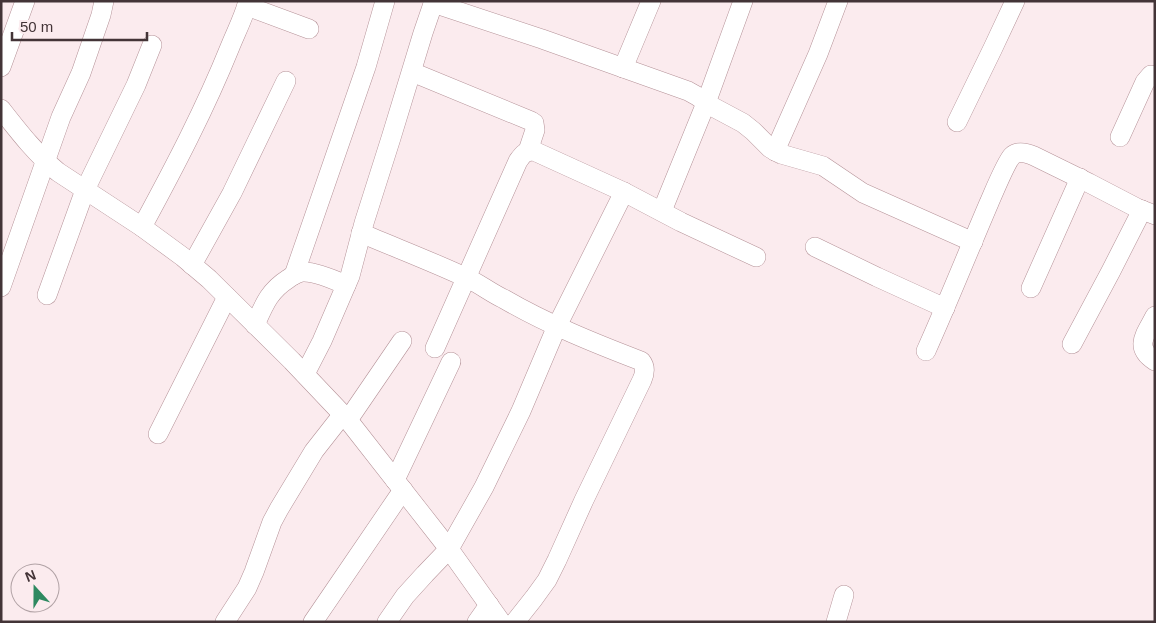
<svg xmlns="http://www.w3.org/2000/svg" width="1156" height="623" viewBox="0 0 1156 623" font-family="Arial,sans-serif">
<rect width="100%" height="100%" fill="#fbebee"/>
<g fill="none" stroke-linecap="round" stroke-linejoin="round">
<defs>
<g id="minor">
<polyline points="433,3 542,39 688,91 697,96 713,107 743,123 753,131 770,148 775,151 781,154 823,166 863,193 973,242"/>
<polyline points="247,6 309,29"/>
<polyline points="1,67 25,1"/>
<polyline points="623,68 651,1"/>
<polyline points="412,72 531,121 534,123 535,130 528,151"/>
<path d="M1,109C19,132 36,154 58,172L142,227L183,257L209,279L292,361L348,420L449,549L501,622"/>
<polyline points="957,122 993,48 1015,1"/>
<polyline points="1120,137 1145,82 1151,75 1155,76"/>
<polyline points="775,151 818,54 838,1"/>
<polyline points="662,211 706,103 743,1"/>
<path d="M142,227C174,168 205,109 230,47C236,32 244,17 248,1"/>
<path d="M361,233C396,248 433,262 467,278C480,284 491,293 504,299C547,324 594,343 641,361C646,367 645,373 642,380L584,500L557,560L547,580L534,598L515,622"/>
<polyline points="815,247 877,277 945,308"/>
<polyline points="192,265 232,193 286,81"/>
<polyline points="294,275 366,67 385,1"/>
<polyline points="1,287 61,117 81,73 101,15 104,1"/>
<polyline points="1031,288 1080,178"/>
<polyline points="47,295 85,190 136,85 152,45"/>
<path d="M1155,316C1146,334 1133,347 1155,361"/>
<path d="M255,325C264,305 269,291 288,279C292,276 297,273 302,272C314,271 335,280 346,285"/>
<polyline points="1072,344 1111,271 1142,210"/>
<path d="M435,348L518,161C523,154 525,151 534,151L624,192L681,222L756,257"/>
<path d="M926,351C948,302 968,252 989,203C993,194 1006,162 1012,156C1018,150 1027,153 1034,156L1089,183L1137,208L1155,215"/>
<polyline points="305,374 322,341 350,276 364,223 391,138 423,33 434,1"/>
<polyline points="348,420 402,341"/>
<polyline points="158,434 227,297"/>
<polyline points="395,480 451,362"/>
<polyline points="225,622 247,588 254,572 272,522 279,509 314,451 343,414"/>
<polyline points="313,622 403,490"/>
<polyline points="387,622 405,596 425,574 449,549 458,533 484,487 521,411 557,326 624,192"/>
<polyline points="477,622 489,605"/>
<polyline points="836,622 844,595"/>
</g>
</defs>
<!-- minor casing -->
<use href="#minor" stroke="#b59298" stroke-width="20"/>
<!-- minor -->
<use href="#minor" stroke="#fff" stroke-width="19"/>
</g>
<!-- border -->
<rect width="1156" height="623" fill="none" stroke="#433437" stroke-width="5"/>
<!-- north arrow -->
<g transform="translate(35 588) rotate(339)"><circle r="24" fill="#fbebee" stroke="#b1a2a5"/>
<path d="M0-4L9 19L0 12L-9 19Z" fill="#2e8960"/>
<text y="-8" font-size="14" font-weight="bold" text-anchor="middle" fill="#433437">N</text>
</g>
<!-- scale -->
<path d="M12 32v8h135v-8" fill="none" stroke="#433437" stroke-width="2.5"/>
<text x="20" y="32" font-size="15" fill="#433437" stroke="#fbebee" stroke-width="4" paint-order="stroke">50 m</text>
</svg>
